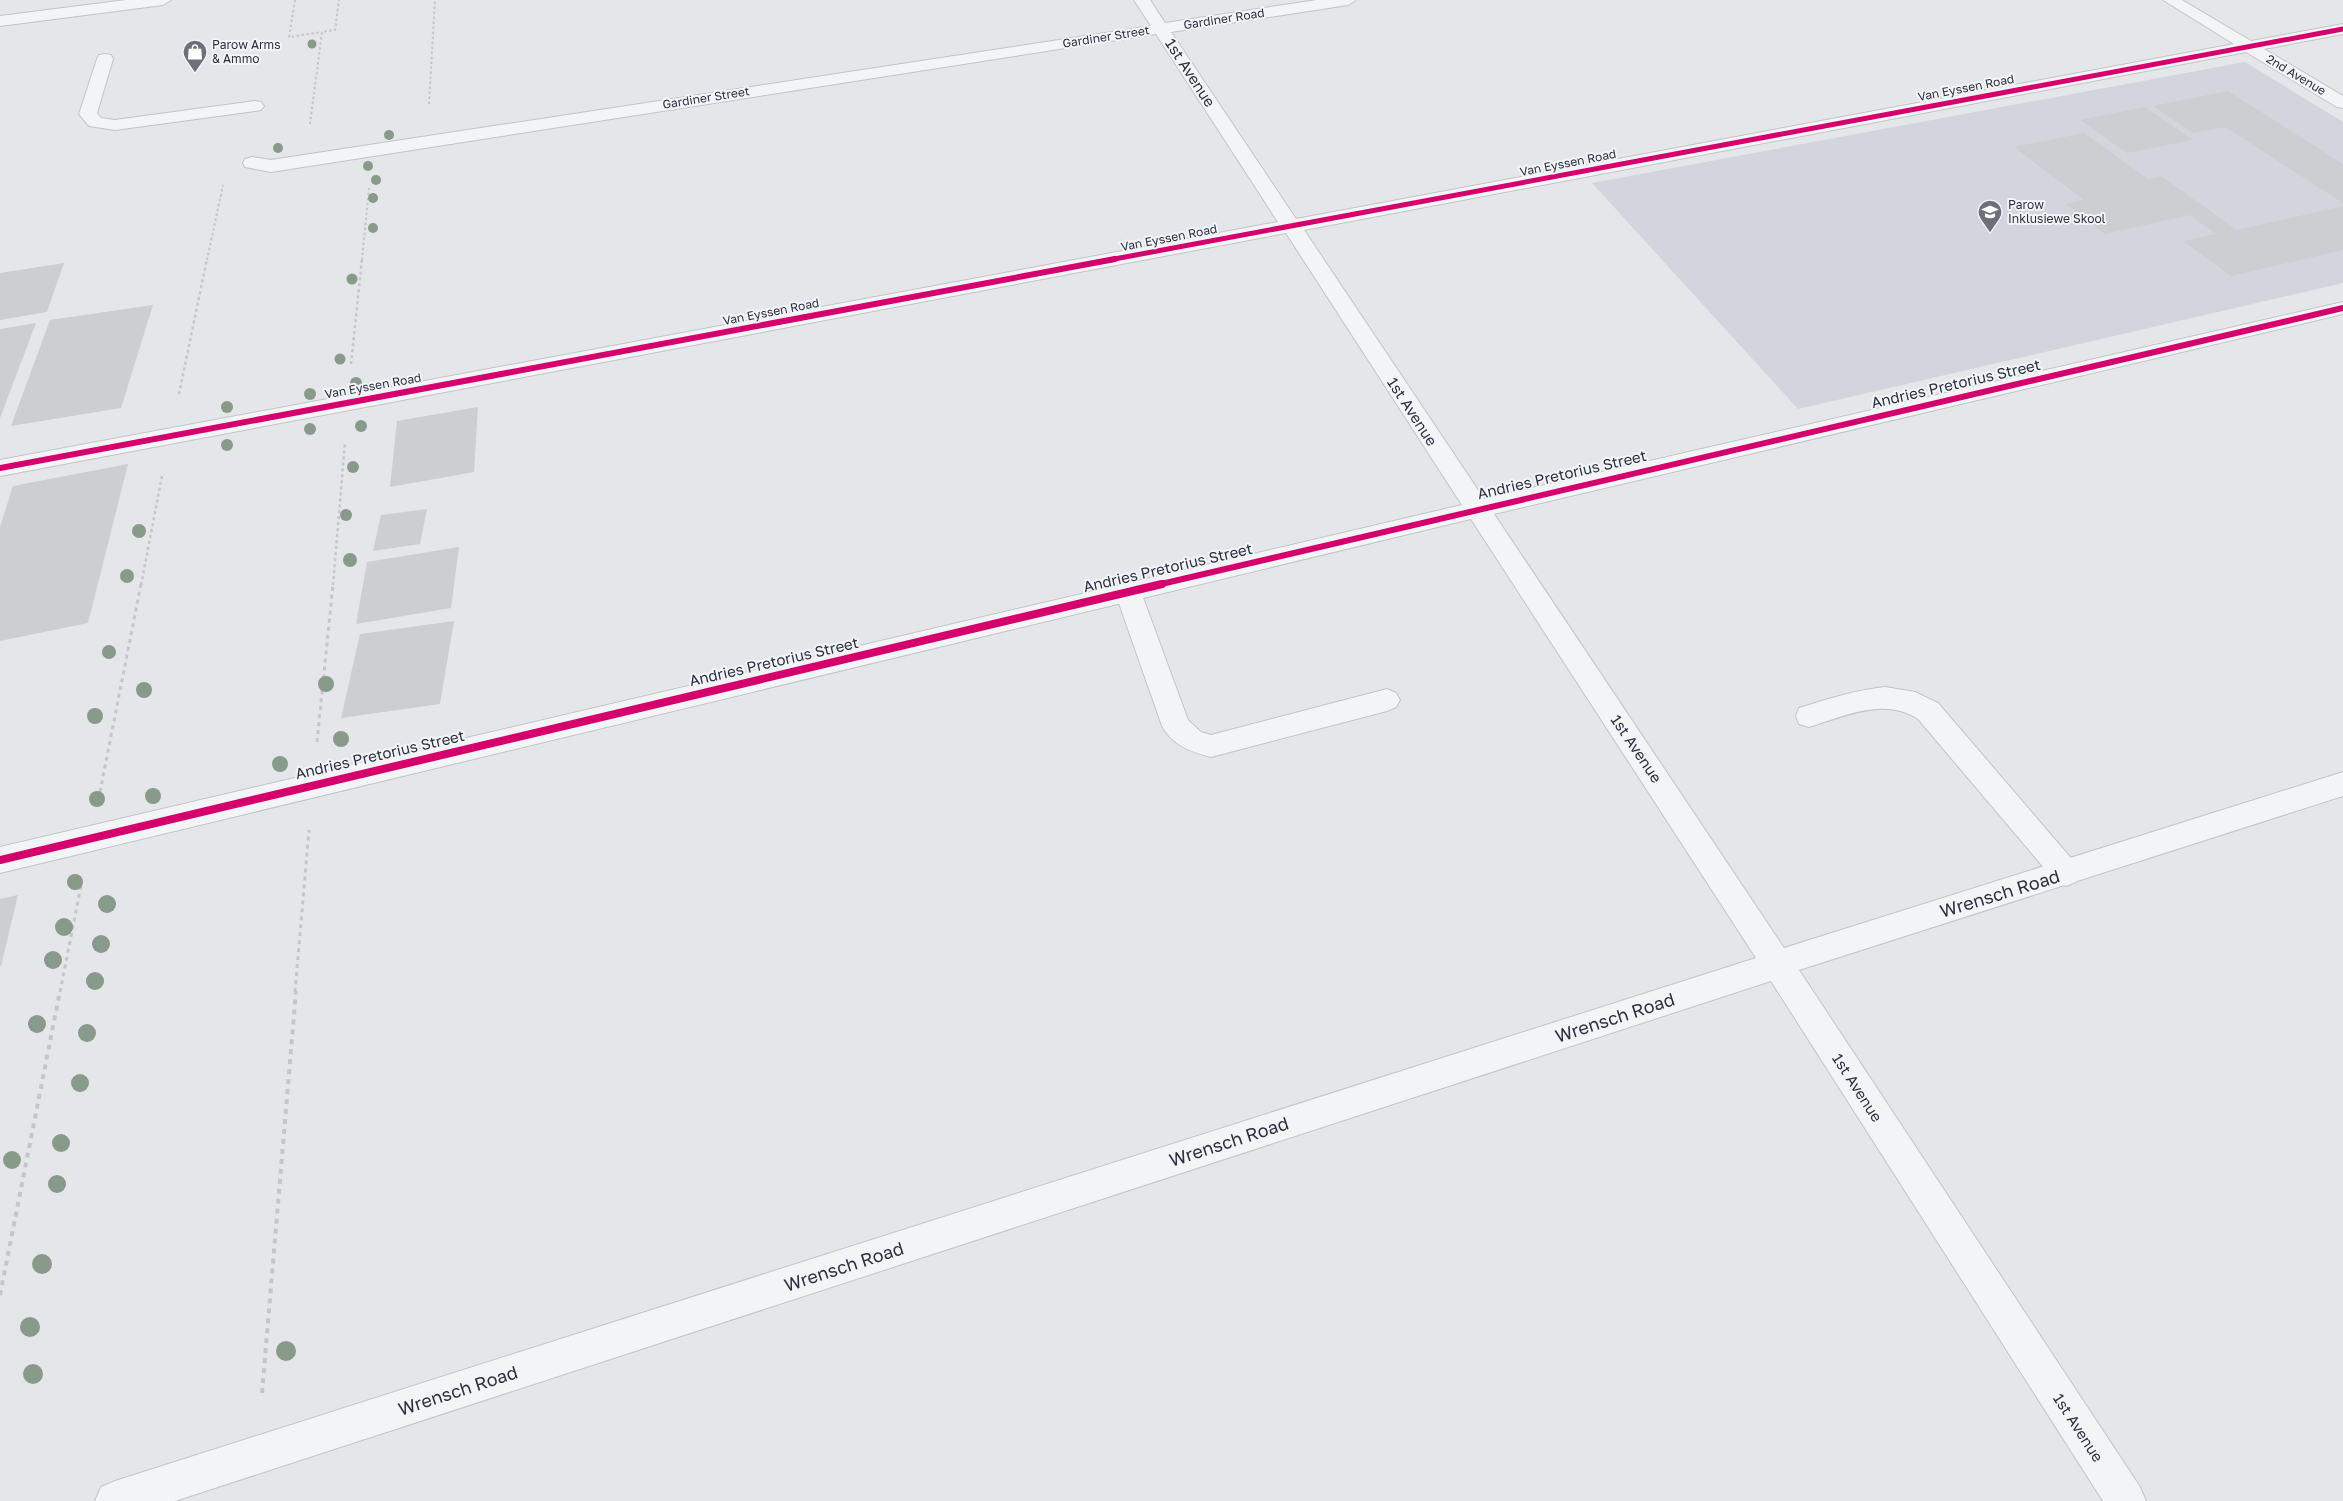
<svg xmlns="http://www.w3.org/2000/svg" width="2343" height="1501" viewBox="0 0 2343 1501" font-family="'Golos Text',sans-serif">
<rect width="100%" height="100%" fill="#e4e6e9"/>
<!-- built -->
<polygon fill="#d3d5dc" points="2245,62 2343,122 2343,283 1798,409 1592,183"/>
<!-- building -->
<g fill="#cdced1">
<polygon points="2228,91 2343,164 2343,203 2225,127 2193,133 2153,106"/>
<polygon points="2145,107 2193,140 2127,153 2080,120"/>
<polygon points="2084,133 2148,179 2161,176 2237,230 2343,206 2343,250 2231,276 2183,241 2216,234 2190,215 2105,234 2065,204 2084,200 2014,147"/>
<polygon points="64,263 47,312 0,320 0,273"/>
<polygon points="153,305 121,408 11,426 50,320"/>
<polygon points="36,323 0,418 0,329"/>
<polygon points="478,407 474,472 390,487 397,421"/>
<polygon points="128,464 88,623 0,641 0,527 13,486"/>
<polygon points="427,509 420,544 373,551 381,515"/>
<polygon points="459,547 451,608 356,624 367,562"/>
<polygon points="454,621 440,704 341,718 360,634"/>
<polygon points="18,895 1,966 0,966 0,899"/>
</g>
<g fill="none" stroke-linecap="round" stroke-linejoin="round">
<defs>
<g id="lane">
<polygon points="105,54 111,55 113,59 97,113 101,118 115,120 255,101 261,102 264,106 261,110 255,111 115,130 89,126 79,114 97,59 99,55"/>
<path d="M1128,583L1137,585L1141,592L1188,720L1201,732L1211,735L1387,689L1396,693L1400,700L1396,707L1387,711L1211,757C1191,752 1172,745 1162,726L1115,592L1119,585Z"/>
<path d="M1885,687L1915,692L1938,703L2076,864L2081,873L2076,882L2066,886L2056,882L1918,719C1884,697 1845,716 1809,727L1799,724L1796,716L1799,708C1828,699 1856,690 1885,687Z"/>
</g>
<g id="street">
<polygon points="126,0 171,0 163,5 0,26 0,16"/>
<polygon points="1134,0 1150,0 1165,23 1317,0 1356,0 1348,5 1171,32 1296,219 2234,44 2163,0 2182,0 2251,41 2343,24 2343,34 2264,49 2343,96 2343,108 2337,107 2246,52 1304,230 1484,499 2343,302 2343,314 1494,514 1784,948 2343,772 2343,796 1799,970 2140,1487 2146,1501 2103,1501 1771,981 175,1501 95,1501 101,1487 115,1481 1756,958 1471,519 0,873 0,847 1462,505 1286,233 0,476 0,460 1278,222 1156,34 271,172 245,167 243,163 245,159 252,157 271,160 1151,26"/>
</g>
</defs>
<!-- lane casing -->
<use href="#lane" stroke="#c2c4c7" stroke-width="2"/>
<!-- street casing -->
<use href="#street" stroke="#c2c4c7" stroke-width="2"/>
<!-- path-far3 -->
<g stroke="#c5c6ca" stroke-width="2" stroke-dasharray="2.5 2.5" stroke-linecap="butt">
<polyline points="295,0 289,37 322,32"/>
<polyline points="429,104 435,0"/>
<polyline points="310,124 322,32 335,30 339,0"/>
<polyline points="207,260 223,185"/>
<polyline points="362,260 369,188"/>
</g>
<!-- path-far2 -->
<g stroke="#c5c6ca" stroke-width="2.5" stroke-dasharray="3 3" stroke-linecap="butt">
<polyline points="351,364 362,259"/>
<polyline points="179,394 207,259"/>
<polyline points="141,585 162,476"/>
<polyline points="333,585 345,442"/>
</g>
<!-- path-far1 -->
<g stroke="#c5c6ca" stroke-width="3" stroke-dasharray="4 4" stroke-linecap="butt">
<polyline points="317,742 333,584"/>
<polyline points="100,792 141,584"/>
<polyline points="60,992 81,886"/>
<polyline points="295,992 309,830"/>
</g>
<!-- path -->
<g stroke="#c5c6ca" stroke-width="4" stroke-dasharray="5 5" stroke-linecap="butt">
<polyline points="0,1295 60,991"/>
<polyline points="262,1393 296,991"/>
</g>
<!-- lane -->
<use href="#lane" fill="#f3f4f5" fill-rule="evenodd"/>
<!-- street -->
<use href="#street" fill="#f3f4f5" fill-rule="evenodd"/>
<defs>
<polyline id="cycleway-far2" points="1109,260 2343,29"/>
<g id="cycleway-far1">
<polyline points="0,468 1115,259"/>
<polyline points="1157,585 2343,308"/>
</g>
<polyline id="cycleway" points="0,860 1162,584"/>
</defs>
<!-- cycleway-far2 casing -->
<use href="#cycleway-far2" stroke="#f3f4f7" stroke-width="7"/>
<!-- cycleway-far1 casing -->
<use href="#cycleway-far1" stroke="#f3f4f7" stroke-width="9"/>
<!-- cycleway casing -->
<use href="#cycleway" stroke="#f3f4f7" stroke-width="11"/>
<!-- cycleway-far2 -->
<use href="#cycleway-far2" stroke="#d6006c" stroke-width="5"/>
<!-- cycleway-far1 -->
<use href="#cycleway-far1" stroke="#d6006c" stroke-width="6"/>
<!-- cycleway -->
<use href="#cycleway" stroke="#d6006c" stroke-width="8"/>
</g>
<!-- trees -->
<g fill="#889a89">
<circle cx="312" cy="44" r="4.5"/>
<circle cx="389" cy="135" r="5"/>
<circle cx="278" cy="148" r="5"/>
<circle cx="368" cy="166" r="5"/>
<circle cx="376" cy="180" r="5"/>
<circle cx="373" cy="198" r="5"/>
<circle cx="373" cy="228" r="5"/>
<circle cx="352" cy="279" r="5.5"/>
<circle cx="340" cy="359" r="5.5"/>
<circle cx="356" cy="383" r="6"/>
<circle cx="310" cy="394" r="6"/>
<circle cx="227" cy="407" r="6"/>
<circle cx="361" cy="426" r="6"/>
<circle cx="310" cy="429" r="6"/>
<circle cx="227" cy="445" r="6"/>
<circle cx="353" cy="467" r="6"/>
<circle cx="346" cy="515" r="6"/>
<circle cx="139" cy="531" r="7"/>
<circle cx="350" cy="560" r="7"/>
<circle cx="127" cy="576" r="7"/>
<circle cx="109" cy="652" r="7"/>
<circle cx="326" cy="684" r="8"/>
<circle cx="144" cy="690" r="8"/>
<circle cx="95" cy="716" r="8"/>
<circle cx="341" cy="739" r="8"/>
<circle cx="280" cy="764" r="8"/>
<circle cx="153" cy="796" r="8"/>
<circle cx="97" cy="799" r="8"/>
<circle cx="75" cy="882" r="8"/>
<circle cx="107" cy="904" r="9"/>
<circle cx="64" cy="927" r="9"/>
<circle cx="101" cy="944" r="9"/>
<circle cx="53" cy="960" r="9"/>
<circle cx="95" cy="981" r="9"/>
<circle cx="37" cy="1024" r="9"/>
<circle cx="87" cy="1033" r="9"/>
<circle cx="80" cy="1083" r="9"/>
<circle cx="61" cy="1143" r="9"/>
<circle cx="12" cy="1160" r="9"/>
<circle cx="57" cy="1184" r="9"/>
<circle cx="42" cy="1264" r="10"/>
<circle cx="30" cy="1327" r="10"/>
<circle cx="286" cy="1351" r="10"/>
<circle cx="33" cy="1374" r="10"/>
</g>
<!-- icons -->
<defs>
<symbol id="shop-pin" viewBox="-11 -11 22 30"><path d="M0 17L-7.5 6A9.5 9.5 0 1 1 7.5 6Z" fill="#6c707c" stroke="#f3f4f7"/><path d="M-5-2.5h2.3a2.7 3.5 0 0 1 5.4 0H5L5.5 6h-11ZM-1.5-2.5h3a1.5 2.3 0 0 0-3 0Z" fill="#fff"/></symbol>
<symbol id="school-pin" viewBox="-11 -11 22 30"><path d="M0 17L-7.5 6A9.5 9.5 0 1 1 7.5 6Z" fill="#6c707c" stroke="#f3f4f7"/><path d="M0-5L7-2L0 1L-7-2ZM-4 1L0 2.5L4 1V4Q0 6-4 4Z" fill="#fff"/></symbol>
</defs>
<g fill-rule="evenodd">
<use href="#shop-pin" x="181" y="38" width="28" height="38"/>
<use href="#school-pin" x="1976" y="198" width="28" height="38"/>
</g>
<g text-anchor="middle" stroke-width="4" stroke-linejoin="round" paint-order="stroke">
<!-- far-street labels -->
<g font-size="12" fill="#2c3141" stroke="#f3f4f7">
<text transform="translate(1224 19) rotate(-9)" y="4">Gardiner Road</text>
<text transform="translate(1106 37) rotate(-9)" y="4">Gardiner Street</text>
<text transform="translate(2296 75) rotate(31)" y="4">2nd Avenue</text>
<text transform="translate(1966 88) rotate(-11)" y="4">Van Eyssen Road</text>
<text transform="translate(706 98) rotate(-9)" y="4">Gardiner Street</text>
<text transform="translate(1568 163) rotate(-11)" y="4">Van Eyssen Road</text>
<text transform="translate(1169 238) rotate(-11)" y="4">Van Eyssen Road</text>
<text transform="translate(771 312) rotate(-11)" y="4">Van Eyssen Road</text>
<text transform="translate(373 386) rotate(-10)" y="4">Van Eyssen Road</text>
</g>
<!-- far-poi labels -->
<g font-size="12" fill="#2c3141" stroke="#f3f4f7" text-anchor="start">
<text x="212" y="49">Parow Arms<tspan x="212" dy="14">&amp; Ammo</tspan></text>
<text x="2008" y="209">Parow<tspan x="2008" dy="14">Inklusiewe Skool</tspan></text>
</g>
<!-- street labels -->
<g font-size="15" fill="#2c3141" stroke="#f3f4f7">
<text transform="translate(1190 73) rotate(57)" y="5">1st Avenue</text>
<text transform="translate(1956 384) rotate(-13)" y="5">Andries Pretorius Street</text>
<text transform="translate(1412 412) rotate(57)" y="5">1st Avenue</text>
<text transform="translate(1562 475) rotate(-13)" y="5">Andries Pretorius Street</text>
<text transform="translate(1168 568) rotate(-13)" y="5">Andries Pretorius Street</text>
<text transform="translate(774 662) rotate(-13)" y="5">Andries Pretorius Street</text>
<text transform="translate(1636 749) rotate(56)" y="5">1st Avenue</text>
<text transform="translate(380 755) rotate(-13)" y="5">Andries Pretorius Street</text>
<text transform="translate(1857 1088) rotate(57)" y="5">1st Avenue</text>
<text transform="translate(2078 1428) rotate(57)" y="5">1st Avenue</text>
</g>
<!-- near-street labels -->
<g font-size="18" fill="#2c3141" stroke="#f3f4f7">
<text transform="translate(2000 894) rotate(-17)" y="6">Wrensch Road</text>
<text transform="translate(1615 1018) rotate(-18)" y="6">Wrensch Road</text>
<text transform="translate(1229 1142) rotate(-18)" y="6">Wrensch Road</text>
<text transform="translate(844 1267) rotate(-18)" y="6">Wrensch Road</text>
<text transform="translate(458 1391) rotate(-18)" y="6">Wrensch Road</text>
</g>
</g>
</svg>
